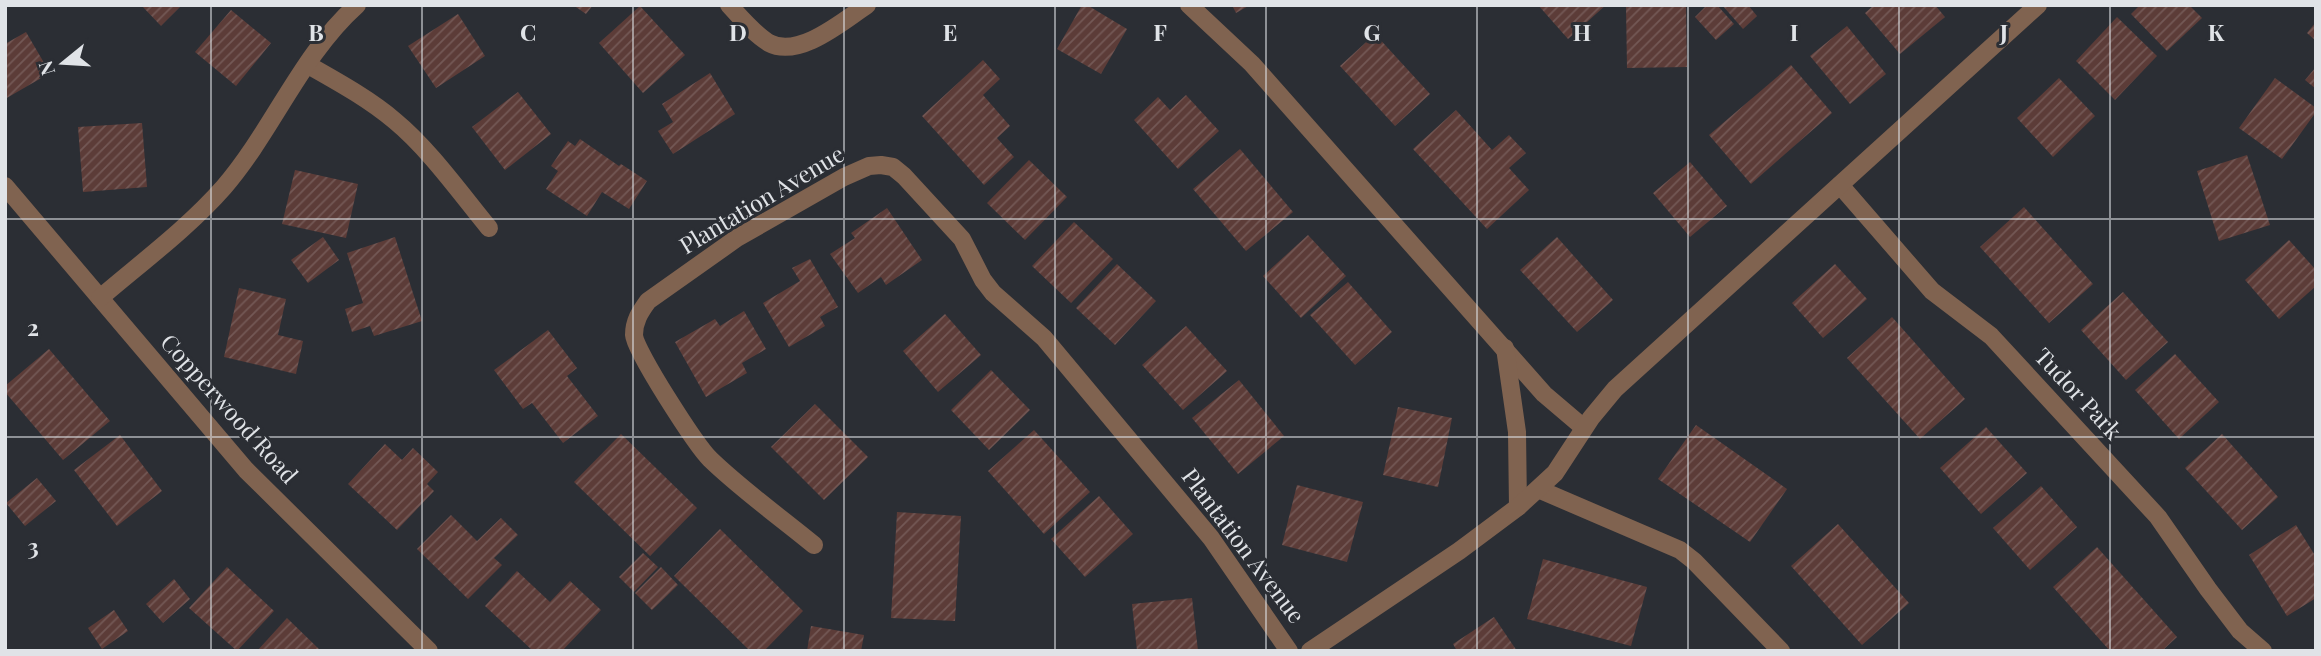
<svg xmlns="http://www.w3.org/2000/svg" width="2321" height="656" viewBox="0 0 2321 656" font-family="'Playfair Display',serif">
<defs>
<pattern id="building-hatch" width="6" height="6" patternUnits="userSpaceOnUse" patternTransform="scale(1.75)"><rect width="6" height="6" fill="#5c3c38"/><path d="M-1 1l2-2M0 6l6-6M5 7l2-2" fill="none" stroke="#735855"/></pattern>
</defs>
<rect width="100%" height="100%" fill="#2b2e34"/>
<!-- building -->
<g fill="url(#building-hatch)">
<polygon points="141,5 182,5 161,26"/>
<polygon points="573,5 593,5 586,14"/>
<polygon points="1082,5 1087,5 1127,29 1101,74 1057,49"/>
<polygon points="1232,5 1250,5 1236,13"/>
<polygon points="1538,5 1606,5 1568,39"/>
<polygon points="1707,5 1717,5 1734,24 1716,40 1695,17"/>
<polygon points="1722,5 1748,5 1757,16 1743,29"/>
<polygon points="1874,5 1935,5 1945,17 1900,54 1865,13"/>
<polygon points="2140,5 2189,5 2202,18 2167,51 2131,14"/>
<polygon points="640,6 685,55 643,93 599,43"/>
<polygon points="1626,7 1686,7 1687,67 1627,68"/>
<polygon points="231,10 271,43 236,86 195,52"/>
<polygon points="458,14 485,56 436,88 408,46"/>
<polygon points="2117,17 2157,56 2115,100 2076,61"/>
<polygon points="2316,22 2316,41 2307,33"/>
<polygon points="1847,26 1886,74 1850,104 1810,56"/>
<polygon points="26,32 50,73 5,99 5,44"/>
<polygon points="1375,34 1430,94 1395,126 1340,66"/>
<polygon points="983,60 1000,79 983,95 1010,126 997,138 1014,157 984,185 922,116"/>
<polygon points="1791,65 1832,113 1751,184 1709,135"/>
<polygon points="2316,67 2316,89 2305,80"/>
<polygon points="710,73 735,114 673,154 658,131 673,122 662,104"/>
<polygon points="2059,78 2095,116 2053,157 2017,118"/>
<polygon points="2275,78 2316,108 2316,112 2282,159 2239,128"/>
<polygon points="518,92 551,134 505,170 472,127"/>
<polygon points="1186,95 1219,131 1178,169 1134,120 1158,97 1170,110"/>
<polygon points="1456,110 1492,150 1509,135 1526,153 1509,168 1529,190 1487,229 1413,149"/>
<polygon points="142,123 147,187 83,192 78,127"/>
<polygon points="580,139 619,166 621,164 647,181 629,209 602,192 587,216 546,189 558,171 551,166 568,141 575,146"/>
<polygon points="1240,149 1293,212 1246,251 1193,189"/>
<polygon points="2247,155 2270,225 2219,241 2197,171"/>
<polygon points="1029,160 1067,197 1025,240 987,203"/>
<polygon points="1690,162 1727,206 1690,237 1653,193"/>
<polygon points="295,170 358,184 346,238 282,224"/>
<polygon points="2024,207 2093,284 2049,323 1980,247"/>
<polygon points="887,208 922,260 886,285 881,277 858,293 830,254 855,238 851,233"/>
<polygon points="1074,222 1113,259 1071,303 1032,266"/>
<polygon points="1308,235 1346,276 1301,318 1263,276"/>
<polygon points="323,237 339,260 308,283 291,260"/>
<polygon points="395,237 422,321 374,336 370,326 352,332 345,309 363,303 347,253"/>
<polygon points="1557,237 1613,300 1577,332 1520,270"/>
<polygon points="2289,240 2316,270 2316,286 2279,319 2245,280"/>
<polygon points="810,259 838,307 820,317 825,326 789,347 763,303 800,281 792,268"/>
<polygon points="1117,264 1156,301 1115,345 1076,308"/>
<polygon points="1835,264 1867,299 1823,338 1792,303"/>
<polygon points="1348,282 1392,332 1355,365 1310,315"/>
<polygon points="239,288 286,299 278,335 303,341 296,374 224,357"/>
<polygon points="2123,292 2168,342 2126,380 2081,330"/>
<polygon points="744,311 766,349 742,363 747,373 706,397 675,342 715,319 720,326"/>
<polygon points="945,314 981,355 938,392 903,351"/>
<polygon points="1892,317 1965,399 1920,439 1847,358"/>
<polygon points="1186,326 1227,371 1183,410 1142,365"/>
<polygon points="548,330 577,368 567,376 598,416 563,443 532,403 523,409 494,370"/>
<polygon points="49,349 110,421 63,460 5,392 5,386"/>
<polygon points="2175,354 2219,402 2179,439 2135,390"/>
<polygon points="991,370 1030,410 989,450 951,410"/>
<polygon points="1239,380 1284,436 1238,474 1192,418"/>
<polygon points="815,404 868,457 824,500 771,447"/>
<polygon points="1398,407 1452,418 1438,487 1383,475"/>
<polygon points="1696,425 1787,489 1750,542 1658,479"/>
<polygon points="1986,427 2027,473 1981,514 1940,468"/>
<polygon points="1034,430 1090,492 1044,534 988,471"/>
<polygon points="621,434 697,508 650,556 574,482"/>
<polygon points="2222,434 2278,497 2242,530 2185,468"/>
<polygon points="120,435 162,491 117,526 74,470"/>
<polygon points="385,444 402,460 413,448 438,472 427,484 434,491 397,530 348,484"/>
<polygon points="37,478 56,501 25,526 6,503"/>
<polygon points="1297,485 1363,502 1347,562 1282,545"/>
<polygon points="2041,486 2077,527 2030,570 1993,528"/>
<polygon points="1099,496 1133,534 1085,577 1051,539"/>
<polygon points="897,512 961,516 955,621 891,618"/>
<polygon points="451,515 477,541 501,518 518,535 494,558 502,565 468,599 417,549"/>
<polygon points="1838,524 1909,603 1862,645 1791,566"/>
<polygon points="2296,525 2316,557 2316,598 2287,616 2249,555"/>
<polygon points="720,529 803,611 764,651 750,651 674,576"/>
<polygon points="2097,547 2177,637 2162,651 2110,651 2053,587"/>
<polygon points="643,553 658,567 634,592 619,577"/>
<polygon points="1543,559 1647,587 1631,646 1527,619"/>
<polygon points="227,567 274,611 237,651 189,608"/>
<polygon points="661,567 678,585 652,610 635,593"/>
<polygon points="517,571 550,602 570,581 601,610 562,651 533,651 485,606"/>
<polygon points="174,579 190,599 163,623 146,604"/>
<polygon points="1192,598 1198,651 1137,651 1132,604"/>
<polygon points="114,610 128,631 102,649 88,628"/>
<polygon points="1494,617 1517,651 1457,651 1453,644"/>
<polygon points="287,618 321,651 257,651"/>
<polygon points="811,626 864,635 861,651 807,651"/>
</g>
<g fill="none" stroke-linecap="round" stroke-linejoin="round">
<!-- minor -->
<g stroke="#806350" stroke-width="18">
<path d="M729,5C741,18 754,34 769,43C799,59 843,21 867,5"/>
<polyline points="1189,5 1252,64 1544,394 1584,428"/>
<path d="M308,65C338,82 369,99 395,121C429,149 461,194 489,228"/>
<polyline points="1840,185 1932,291 1991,336 2158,517 2208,589 2240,631 2263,651"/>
<polyline points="5,186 246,470 429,651"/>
<path d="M100,298C142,262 188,228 224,187C273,130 301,55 357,5"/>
<polyline points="1505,348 1517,432 1518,507"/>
<polyline points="1538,489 1680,550 1694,561 1781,651"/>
<path d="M814,545C780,517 742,490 710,459C696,445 635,351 634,335C634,321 640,312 648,301L737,238L844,177L869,166L881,165L893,167L904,176L962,239L983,280L993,293L1044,338L1211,538L1289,651"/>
<polyline points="1310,651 1459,551 1518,507 1555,473 1591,418 1615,389 2038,5"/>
</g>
</g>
<!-- grid -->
<path fill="none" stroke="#e0e3e7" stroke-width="2" stroke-opacity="0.55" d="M211,5V651M422,5V651M633,5V651M844,5V651M1055,5V651M1266,5V651M1477,5V651M1688,5V651M1899,5V651M2110,5V651M5,219H2316M5,437H2316"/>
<g text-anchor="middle" stroke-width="6" stroke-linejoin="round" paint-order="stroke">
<!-- street labels -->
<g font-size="23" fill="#e0e3e7" stroke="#2b2e34">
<text transform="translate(762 200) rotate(-31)" y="8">Plantation Avenue</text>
<text transform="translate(2078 394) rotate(47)" y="8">Tudor Park</text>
<text transform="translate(229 409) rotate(48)" y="8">Copperwood Road</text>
<text transform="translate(1243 546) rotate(53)" y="8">Plantation Avenue</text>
</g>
</g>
<g font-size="23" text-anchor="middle" font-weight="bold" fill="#e0e3e7" stroke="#2b2e34" stroke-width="6" stroke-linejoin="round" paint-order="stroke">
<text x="316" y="41">B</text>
<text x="528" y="41">C</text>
<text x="738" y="41">D</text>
<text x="950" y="41">E</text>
<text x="1160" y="41">F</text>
<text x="1372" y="41">G</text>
<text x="1582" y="41">H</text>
<text x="1794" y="41">I</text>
<text x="2004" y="41">J</text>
<text x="2216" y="41">K</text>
<text x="33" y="336">2</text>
<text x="33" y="555">3</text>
</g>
<!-- border -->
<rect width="2321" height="656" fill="none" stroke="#e0e3e7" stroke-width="14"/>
<!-- north arrow -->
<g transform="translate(63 63) rotate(252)" stroke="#2b2e34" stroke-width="5" paint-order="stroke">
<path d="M0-5L12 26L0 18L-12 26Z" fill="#e0e3e7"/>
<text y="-10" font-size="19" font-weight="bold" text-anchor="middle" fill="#e0e3e7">N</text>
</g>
</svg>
